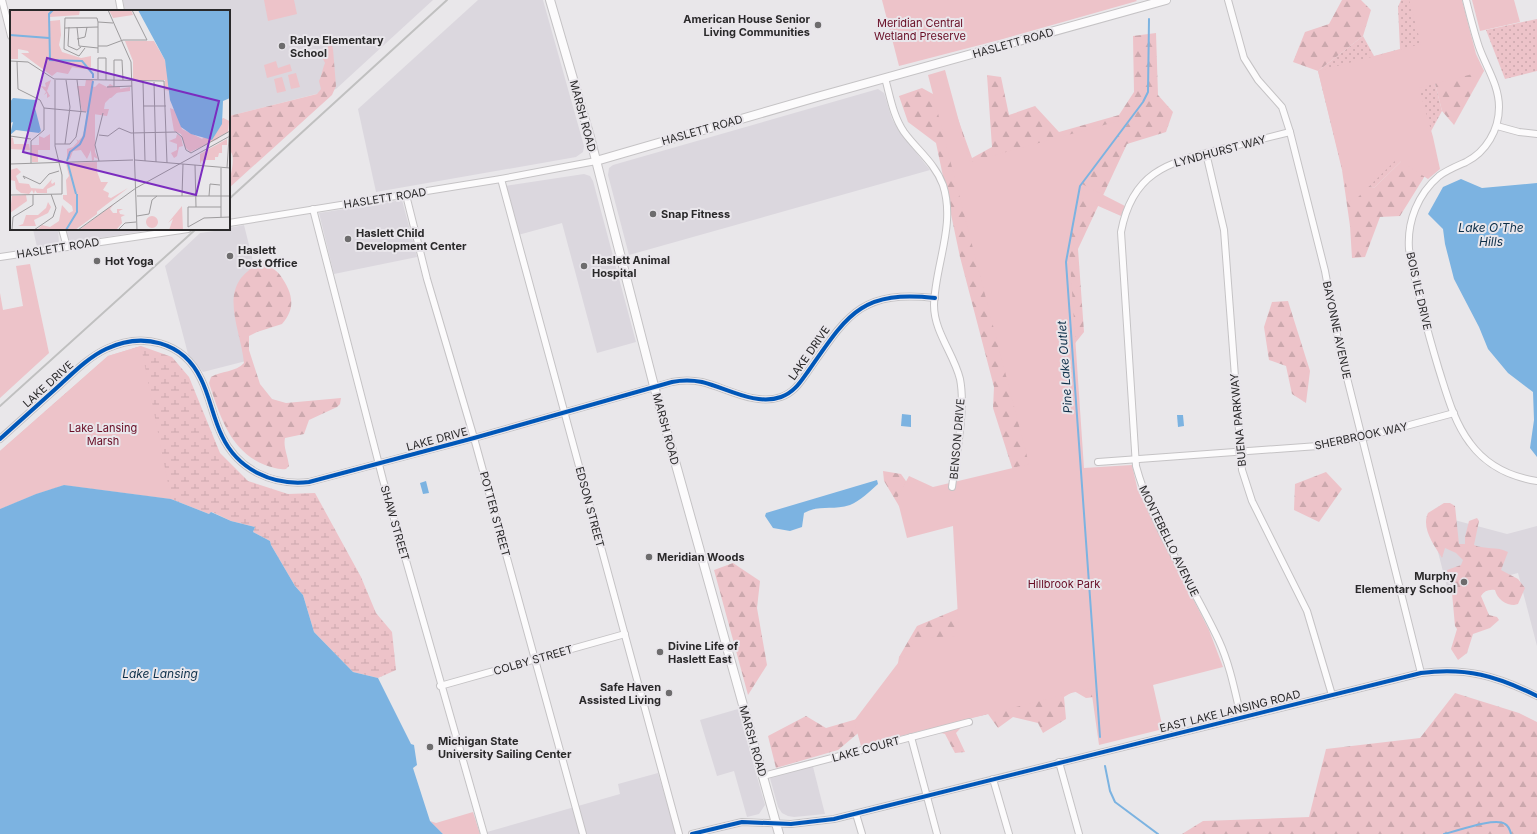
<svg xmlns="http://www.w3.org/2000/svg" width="1537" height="834" viewBox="0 0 1537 834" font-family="Inter,sans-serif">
<defs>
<pattern id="grass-dots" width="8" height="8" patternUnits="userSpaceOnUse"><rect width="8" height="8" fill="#edc3c9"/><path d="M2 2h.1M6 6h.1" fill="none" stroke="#cba8ad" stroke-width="1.8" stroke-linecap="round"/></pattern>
<pattern id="forest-firs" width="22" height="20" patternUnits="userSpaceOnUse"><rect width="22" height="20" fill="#edc3c9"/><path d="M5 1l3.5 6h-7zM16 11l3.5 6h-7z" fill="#cba8ad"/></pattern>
<pattern id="wetland-marsh" width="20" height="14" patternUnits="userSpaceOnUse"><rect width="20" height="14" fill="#edc3c9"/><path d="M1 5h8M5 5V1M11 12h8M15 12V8" fill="none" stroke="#cba8ad"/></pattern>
</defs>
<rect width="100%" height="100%" fill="#e9e7ea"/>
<!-- built -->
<g fill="#dbd7de">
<polygon points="123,0 433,0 336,89 229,116 229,11 125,11"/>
<polygon points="478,0 543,0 584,146 583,152 576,157 376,192 358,109"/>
<polygon points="878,89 884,93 892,119 899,131 930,170 629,255 608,175 609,168 613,165"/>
<polygon points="584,174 590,176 593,181 636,342 597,353 562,223 518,235 505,186"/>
<polygon points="402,200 417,257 334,274 319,213"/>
<polygon points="244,225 269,325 239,332 246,361 203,372 188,354 165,266 200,233 229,229 229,228"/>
<polygon points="33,229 58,229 59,242 55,244 37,247"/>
<polygon points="65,229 158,229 73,242 68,239"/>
<polygon points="1428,513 1507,534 1537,526 1537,646 1518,573 1448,591"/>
<polygon points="738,709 765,805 759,814 747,817 734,771 717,776 700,720"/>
<polygon points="811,759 825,814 794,817 788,816 782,813 778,807 768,771"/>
<polygon points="658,773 676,834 480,834 620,794 618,784"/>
</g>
<!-- grass -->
<g fill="url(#grass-dots)">
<polygon points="1401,0 1414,0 1442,111 1430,133 1374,188 1342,170 1318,71 1363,36 1374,56 1400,49 1398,7"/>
<polygon points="1537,19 1537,71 1505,79 1486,30"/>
</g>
<!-- forest -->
<g fill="url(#forest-firs)">
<polygon points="1342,0 1361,0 1371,10 1363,36 1318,71 1293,62 1305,32 1329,24"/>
<polygon points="1414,0 1446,11 1484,71 1454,125 1442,111"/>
<polygon points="1156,33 1158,95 1173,112 1166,132 1127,144 1078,249 1084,332 1064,357 1106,696 1086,698 1074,691 1064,697 1066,719 1043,733 1038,723 1013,717 998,728 988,714 970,718 956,733 965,752 955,753 945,734 913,726 863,729 838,750 776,768 768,736 806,716 826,728 857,719 894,687 899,657 917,626 960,608 1016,480 993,408 994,387 960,257 936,143 908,122 899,96 922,88 953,105 972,158 992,147 987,75 1001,77 1009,115 1035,106 1059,132 1119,115 1134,92 1133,36"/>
<path d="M329,45L332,46L333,49L336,86L332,95L229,188C229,178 236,160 231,152H229V116L317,94L321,89L319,81C322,75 322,70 325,63L322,57Z"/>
<polygon points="1430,133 1436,158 1400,216 1380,217 1365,257 1352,258 1350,226 1342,170 1374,188"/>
<path d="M263,262C268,266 277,270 280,275C292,292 297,307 282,324L257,332L249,336V350L260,384L272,399L286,403L341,398L340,404L337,407L309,420L304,434L285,438C283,447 288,456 289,466L286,469C278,470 272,467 265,465C230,451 220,416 209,383L211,377C221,371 236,372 244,363C240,324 214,284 263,262Z"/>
<polygon points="1288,301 1310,371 1306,403 1292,394 1286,366 1269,360 1264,327 1272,302"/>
<polygon points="883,471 901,474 918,498 911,526 884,481"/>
<polygon points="1326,472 1342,489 1319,522 1294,510 1295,484"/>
<path d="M1444,503H1450L1455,506L1459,544H1465V537L1469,521L1477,518L1479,521L1474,545C1485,550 1497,546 1508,552L1501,570L1518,579L1525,588L1518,604L1514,605C1506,605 1497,599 1495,590C1489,589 1484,591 1481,596L1489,615L1497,617L1499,620L1490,628L1473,634L1467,653L1458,660L1451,649L1457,629L1455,626L1451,582L1447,570L1461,565L1463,560L1456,553L1445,548L1442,558C1434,545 1421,528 1428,513Z"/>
<polygon points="733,563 760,581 757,608 767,665 748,695 714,570"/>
<polygon points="1455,693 1519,713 1537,722 1537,834 1182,834 1203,821 1309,817 1326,749 1420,738"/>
</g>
<!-- wetland -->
<polygon fill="url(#wetland-marsh)" points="141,346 172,357 189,377 220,453 248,481 288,494 315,493 361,577 376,613 392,632 396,670 378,678 353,672 314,632 303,595 295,586 271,545 270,541 253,532 255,527 231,521 212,512 209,514 171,499 64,485 36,494 0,509 0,451 108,356"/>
<!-- green -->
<g fill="#edc3c9">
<polygon points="264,0 294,0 297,14 268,21"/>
<polygon points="882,0 1136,0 1137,1 1003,39 899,66"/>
<polygon points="1409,0 1462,0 1476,54 1484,71 1419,88 1433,137 1440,169 1428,179 1397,159 1351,204 1318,71 1421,44"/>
<polygon points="1472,0 1514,0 1520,22 1480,31"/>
<polygon points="276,61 278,68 290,64 292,71 267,78 264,65"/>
<polygon points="945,70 970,162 1133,117 1082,184 1125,206 1121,216 1080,198 1069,247 1084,468 1132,465 1137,487 1145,505 1209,630 1223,667 1153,685 1163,729 1099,745 1091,688 861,746 854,721 917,638 959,636 953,526 907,538 897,498 909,476 933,487 1029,464 928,75"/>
<polygon points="296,73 300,87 291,89 288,75"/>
<polygon points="282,77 286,91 277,93 274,79"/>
<polygon points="30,264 49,353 0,398 0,293 3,310 23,306 16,266"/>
<polygon points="141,346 171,499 64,485 36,494 0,509 0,451 108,356"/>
<polygon points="473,812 480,834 443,834 430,821 436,823"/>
</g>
<!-- water -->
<g fill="#7cb3e1">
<polygon points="1461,179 1482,188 1537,183 1537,457 1530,448 1534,420 1533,392 1508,373 1488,349 1479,327 1454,279 1445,244 1443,229 1428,214 1443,187"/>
<polygon points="902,414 911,415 911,427 901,426"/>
<polygon points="1177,415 1183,415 1184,426 1178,427"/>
<path d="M877,480L878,484C870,491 860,501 850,505C832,511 820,504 804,513L802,527L790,531L773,528L765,516L766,513Z"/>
<polygon points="426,481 429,493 423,494 420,483"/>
<polygon points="64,485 171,499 209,514 211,512 231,521 255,527 253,532 270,541 271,545 295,586 303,595 314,632 353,672 378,678 411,744 414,745 417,765 413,768 430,821 443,834 0,834 0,509 36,494"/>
</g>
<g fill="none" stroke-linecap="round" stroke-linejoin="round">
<!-- stream -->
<g stroke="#7cb3e1" stroke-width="2">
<polyline points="1100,737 1066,262 1080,186 1143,102 1148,92 1149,19"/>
<polyline points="1105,766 1110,791 1115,802 1158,834"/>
<path d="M1444,834C1457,831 1495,817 1505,824C1509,826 1510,830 1511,834"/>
</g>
<defs>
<g id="minor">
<polyline points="2,0 11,36"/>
<polyline points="119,0 121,11"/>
<polyline points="1228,0 1244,58 1258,80 1282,107 1290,132 1325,271 1339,346 1421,673"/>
<path d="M1466,0C1470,16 1474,32 1479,47C1486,67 1499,85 1499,107C1499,130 1486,152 1466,162C1457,166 1447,170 1439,176C1418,194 1407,221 1409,249C1416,290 1427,330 1439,370C1447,395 1454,422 1470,443C1486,465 1511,477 1537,481"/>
<path d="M885,78C890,96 893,116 904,132C917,150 935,163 943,185C956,225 935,265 934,305C934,332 954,354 960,379C966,410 956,456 952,487"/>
<polyline points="1497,126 1519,132 1537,134"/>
<polyline points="1206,153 1224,230 1242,470 1252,501 1307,611 1332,695"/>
<polyline points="501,179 679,834"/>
<polyline points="406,195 427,279 474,438 583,834"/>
<polyline points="313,209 383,480 484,834"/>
<polyline points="229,223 501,179 596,161"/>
<polyline points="62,229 67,247"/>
<polyline points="0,257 188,229"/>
<path d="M0,439C20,421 40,403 61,384C74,372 89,357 106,349C142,332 183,341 201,379C210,397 213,418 222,436C238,470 273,486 309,482L474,438L672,382C682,380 692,380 702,382C727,388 755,406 781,397C795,392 801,381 809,370C848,314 861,290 935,298"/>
<polyline points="1098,462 1318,446 1369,436 1454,413"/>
<polyline points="440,686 625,634"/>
<path d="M1241,717C1235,692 1230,665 1219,641C1192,583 1153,528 1136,466L1121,232C1132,173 1166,163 1218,150C1242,144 1266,138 1290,132"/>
<polyline points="911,737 937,834"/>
<polyline points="1059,762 1079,834"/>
<polyline points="763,776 969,722"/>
<polyline points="993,779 1009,834"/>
<polyline points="856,814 862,834"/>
<path d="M692,834L742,822L791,824L834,819L1421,673C1466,667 1497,676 1537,696"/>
</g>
<g id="major">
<polyline points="550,0 590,137 654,386 779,834"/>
<polyline points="596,161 817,97 1166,0"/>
</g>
</defs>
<!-- minor casing -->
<use href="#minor" stroke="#c5c3c5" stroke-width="8"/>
<!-- major casing -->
<use href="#major" stroke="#c5c3c5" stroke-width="10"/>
<!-- minor -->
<use href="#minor" stroke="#fcfbfc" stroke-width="6"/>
<!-- major -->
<use href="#major" stroke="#fcfbfc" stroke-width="8"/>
<!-- rail -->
<g stroke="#c0c0c0" stroke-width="2">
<polyline points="229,199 447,0"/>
<polyline points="0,406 196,229"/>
</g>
<defs>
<g id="cycleway">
<path d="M0,439C20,421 40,403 61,384C74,372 89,357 106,349C142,332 183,341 201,379C210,397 213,418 222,436C238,470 273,486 309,482L474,438L672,382C682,380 692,380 702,382C727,388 755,406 781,397C795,392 801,381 809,370C848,314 861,290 935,298"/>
<path d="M692,834L742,822L791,824L834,819L1421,673C1466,667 1497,676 1537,696"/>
</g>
</defs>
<!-- cycleway casing -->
<use href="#cycleway" stroke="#e9e6eb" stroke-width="6"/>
<!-- cycleway -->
<use href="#cycleway" stroke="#0057b8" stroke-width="4"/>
</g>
<!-- markers -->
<g fill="#6d6c6d" stroke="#e9e6eb" stroke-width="1.5">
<circle cx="818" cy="25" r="4"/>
<circle cx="282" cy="46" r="4"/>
<circle cx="653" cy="214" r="4"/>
<circle cx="348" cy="239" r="4"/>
<circle cx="230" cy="256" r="4"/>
<circle cx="97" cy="261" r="4"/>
<circle cx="584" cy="266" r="4"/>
<circle cx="649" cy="557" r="4"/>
<circle cx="1464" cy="582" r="4"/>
<circle cx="660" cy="652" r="4"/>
<circle cx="669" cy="693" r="4"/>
<circle cx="430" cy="747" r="4"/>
</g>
<g text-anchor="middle" stroke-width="4" stroke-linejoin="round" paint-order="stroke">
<!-- poi labels -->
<g font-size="11" font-weight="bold" fill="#2a292a" stroke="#e9e6eb" text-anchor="start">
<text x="810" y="23" text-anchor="end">American House Senior<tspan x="810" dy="13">Living Communities</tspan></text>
<text x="290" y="44">Ralya Elementary<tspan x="290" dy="13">School</tspan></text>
<text x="661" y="218">Snap Fitness</text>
<text x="356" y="237">Haslett Child<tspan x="356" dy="13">Development Center</tspan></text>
<text x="238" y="254">Haslett<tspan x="238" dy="13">Post Office</tspan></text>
<text x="592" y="264">Haslett Animal<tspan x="592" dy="13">Hospital</tspan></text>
<text x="105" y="265">Hot Yoga</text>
<text x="657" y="561">Meridian Woods</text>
<text x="1456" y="580" text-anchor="end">Murphy<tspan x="1456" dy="13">Elementary School</tspan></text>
<text x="668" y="650">Divine Life of<tspan x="668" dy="13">Haslett East</tspan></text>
<text x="661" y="691" text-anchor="end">Safe Haven<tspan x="661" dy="13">Assisted Living</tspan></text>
<text x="438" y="745">Michigan State<tspan x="438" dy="13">University Sailing Center</tspan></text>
</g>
<!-- park labels -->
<g font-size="11" fill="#670c24" stroke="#e9e6eb">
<text x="920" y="27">Meridian Central<tspan x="920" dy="13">Wetland Preserve</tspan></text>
<text x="103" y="432">Lake Lansing<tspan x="103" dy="13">Marsh</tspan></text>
<text x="1064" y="588">Hillbrook Park</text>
</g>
<!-- street labels -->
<g font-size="11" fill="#2a292a" stroke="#e9e6eb">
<text transform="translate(1013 43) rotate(-16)" y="4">HASLETT ROAD</text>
<text transform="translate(583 116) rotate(75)" y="4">MARSH ROAD</text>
<text transform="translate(702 130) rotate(-16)" y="4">HASLETT ROAD</text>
<text transform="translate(1220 151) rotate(-15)" y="4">LYNDHURST WAY</text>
<text transform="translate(385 198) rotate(-9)" y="4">HASLETT ROAD</text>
<text transform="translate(58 248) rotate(-9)" y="4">HASLETT ROAD</text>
<text transform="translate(1419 291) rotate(77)" y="4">BOIS ILE DRIVE</text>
<text transform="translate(1337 330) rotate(78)" y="4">BAYONNE AVENUE</text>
<text transform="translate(809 353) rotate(-55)" y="4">LAKE DRIVE</text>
<text transform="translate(48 384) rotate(-42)" y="4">LAKE DRIVE</text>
<text transform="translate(1238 420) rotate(-95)" y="4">BUENA PARKWAY</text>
<text transform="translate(666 429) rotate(75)" y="4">MARSH ROAD</text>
<text transform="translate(1361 436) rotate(-12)" y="4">SHERBROOK WAY</text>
<text transform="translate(437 439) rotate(-15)" y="4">LAKE DRIVE</text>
<text transform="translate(957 439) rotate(-85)" y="4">BENSON DRIVE</text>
<text transform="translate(590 507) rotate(75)" y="4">EDSON STREET</text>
<text transform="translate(495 514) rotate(75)" y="4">POTTER STREET</text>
<text transform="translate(395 523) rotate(74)" y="4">SHAW STREET</text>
<text transform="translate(1169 541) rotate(64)" y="4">MONTEBELLO AVENUE</text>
<text transform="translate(533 660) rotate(-16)" y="4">COLBY STREET</text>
<text transform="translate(1230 711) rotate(-14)" y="4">EAST LAKE LANSING ROAD</text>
<text transform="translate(753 741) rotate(74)" y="4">MARSH ROAD</text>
<text transform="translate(866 749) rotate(-15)" y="4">LAKE COURT</text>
</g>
<!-- water labels -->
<g font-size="12" font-style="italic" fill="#0d2f49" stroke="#e9e6eb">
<text x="1491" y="232">Lake O'The<tspan x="1491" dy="14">Hills</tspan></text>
<text transform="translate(1065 367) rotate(-94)" y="4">Pine Lake Outlet</text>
<text x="160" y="678">Lake Lansing</text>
</g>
</g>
<!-- overview -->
<g transform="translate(10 10)">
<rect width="220" height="220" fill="#e9e7ea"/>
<path d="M0,127L3,128L4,134H19L20,140L0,139ZM38,192L41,197L38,203L24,210L26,216H8L13,214L16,205H28L36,198ZM104,194L100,199L103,203H107V199H113L109,201L110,204L115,205L111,207L112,213L107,219L69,220Z" fill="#edc3c9"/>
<path d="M0,0H70L69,5L40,7V11L50,10L51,25L49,35L52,42L71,48L81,46V57L74,59L62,57L58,64L47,62L42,66L11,43H19L18,41L8,39V49H0ZM41,70L37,81L40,86L37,88V83L34,85L36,82L31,76L36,77L35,73ZM89,73L97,77L100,74L109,79L120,77V81L105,83L85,103V142L88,149L82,146L81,140L77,149L71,140L63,141L60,149H57V139L63,137L72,127L76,115L81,76L85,77ZM167,124L171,127L173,136L169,137L167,146L164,148L161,143L167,140V134L159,131L166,128ZM87,153L86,159L91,172H98L93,180L99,183L98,187L101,188L118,178L67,217L57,220H27L32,215L40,217L49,211L52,195L59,203L63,201L62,196L53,189V185H57L56,170L59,166L56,154ZM7,158L11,162L6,166L9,173L19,174L21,178L33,179L42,169L41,172L42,174L45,172V175L37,179V183H27L25,180L24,184L22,180L19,184L11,183L6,179L5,171L0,170V160ZM2,186L16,185L17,191L0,203ZM172,196L173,220H159L163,209L158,213Z" fill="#edc3c9"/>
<path d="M160,98L165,100L172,119L192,129L213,108L219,111L208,129L180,142L175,137L171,124L164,121Z" fill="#edc3c9"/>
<path d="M99,0H121L123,5L103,8ZM115,31H144L155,50L161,81L155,80V70H123V51ZM76,70H83V77H110V80L101,88L96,87L94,99H99L97,106L83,104L84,150L82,151L81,140H62L69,134L66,129L70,132L73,127L77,102L72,101L67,76H75ZM213,108L219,111L218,122L180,142L181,124L192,129L202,127L207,124ZM40,124V140H28V152H22L21,135H29V126L34,128ZM217,129V135H212V143H209L208,147H205V150H195L194,155L192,150L190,154V144ZM87,152V204L65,220H57L68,203L67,185L58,153ZM136 212a6 6 0 1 1 12 0a6 6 0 1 1-12 0Z" fill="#edc3c9"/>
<path d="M128,0H220V88L213,91L212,114L202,130L181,124L171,117L160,90L155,50ZM3,88L26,90L25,98L31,121L29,123L6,120L0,125L3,112L0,113V92Z" fill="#7cb3e1"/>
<path fill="none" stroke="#7cb3e1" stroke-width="2" d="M43,0L39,4L40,50L72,51L83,64V68M0,25L39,28M57,151L60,142L70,134L74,126L83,71M58,154L66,184M56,220L67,202V184"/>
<path fill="none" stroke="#9d9b9d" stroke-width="1" d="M98,0L121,52L127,220M88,12V43M59,17L58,36L67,40L71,37M67,17L69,36L88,38M55,18L88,17M67,29L75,27L77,17M88,36H97L113,30H137L122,0M75,38L69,46L54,39L55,8H87L88,12L103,13M88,48H96V70M88,48V69M0,51L18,52L44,69L154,71L157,153M7,51L8,79L30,90L34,98V120L21,131V153M133,72L135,151M144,72L146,152M97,77L122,76M104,77V50H112L113,70M133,96H156M34,98L76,102M89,125L98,126L109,118L121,123L166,122L172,127L176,140L181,143L220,121M0,126L21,129M45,134H60L66,127L71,101L67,70M55,134L60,97L56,70M125,150L220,158M89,151L85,135L93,103M0,154L123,150M185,155L186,197M211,158V207M217,158L220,113M15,169L13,166L30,174L39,164L49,161M0,185L52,184V165L45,136V70M127,186H220M172,186L173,154M199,186L200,174L210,175M211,197H178V217L194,208L220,207M127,206L139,204L142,190L147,186M2,220L3,207L23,195V185M24,220L43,207L46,198L41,184M68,220L126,178L220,126M108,220L115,213L126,212"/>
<path fill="#7b2cbf" fill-opacity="0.15" stroke="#7b2cbf" stroke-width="2" d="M37,48L209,91L186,185L13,142Z"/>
<rect width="220" height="220" fill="none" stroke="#2a292a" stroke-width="2"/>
</g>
</svg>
